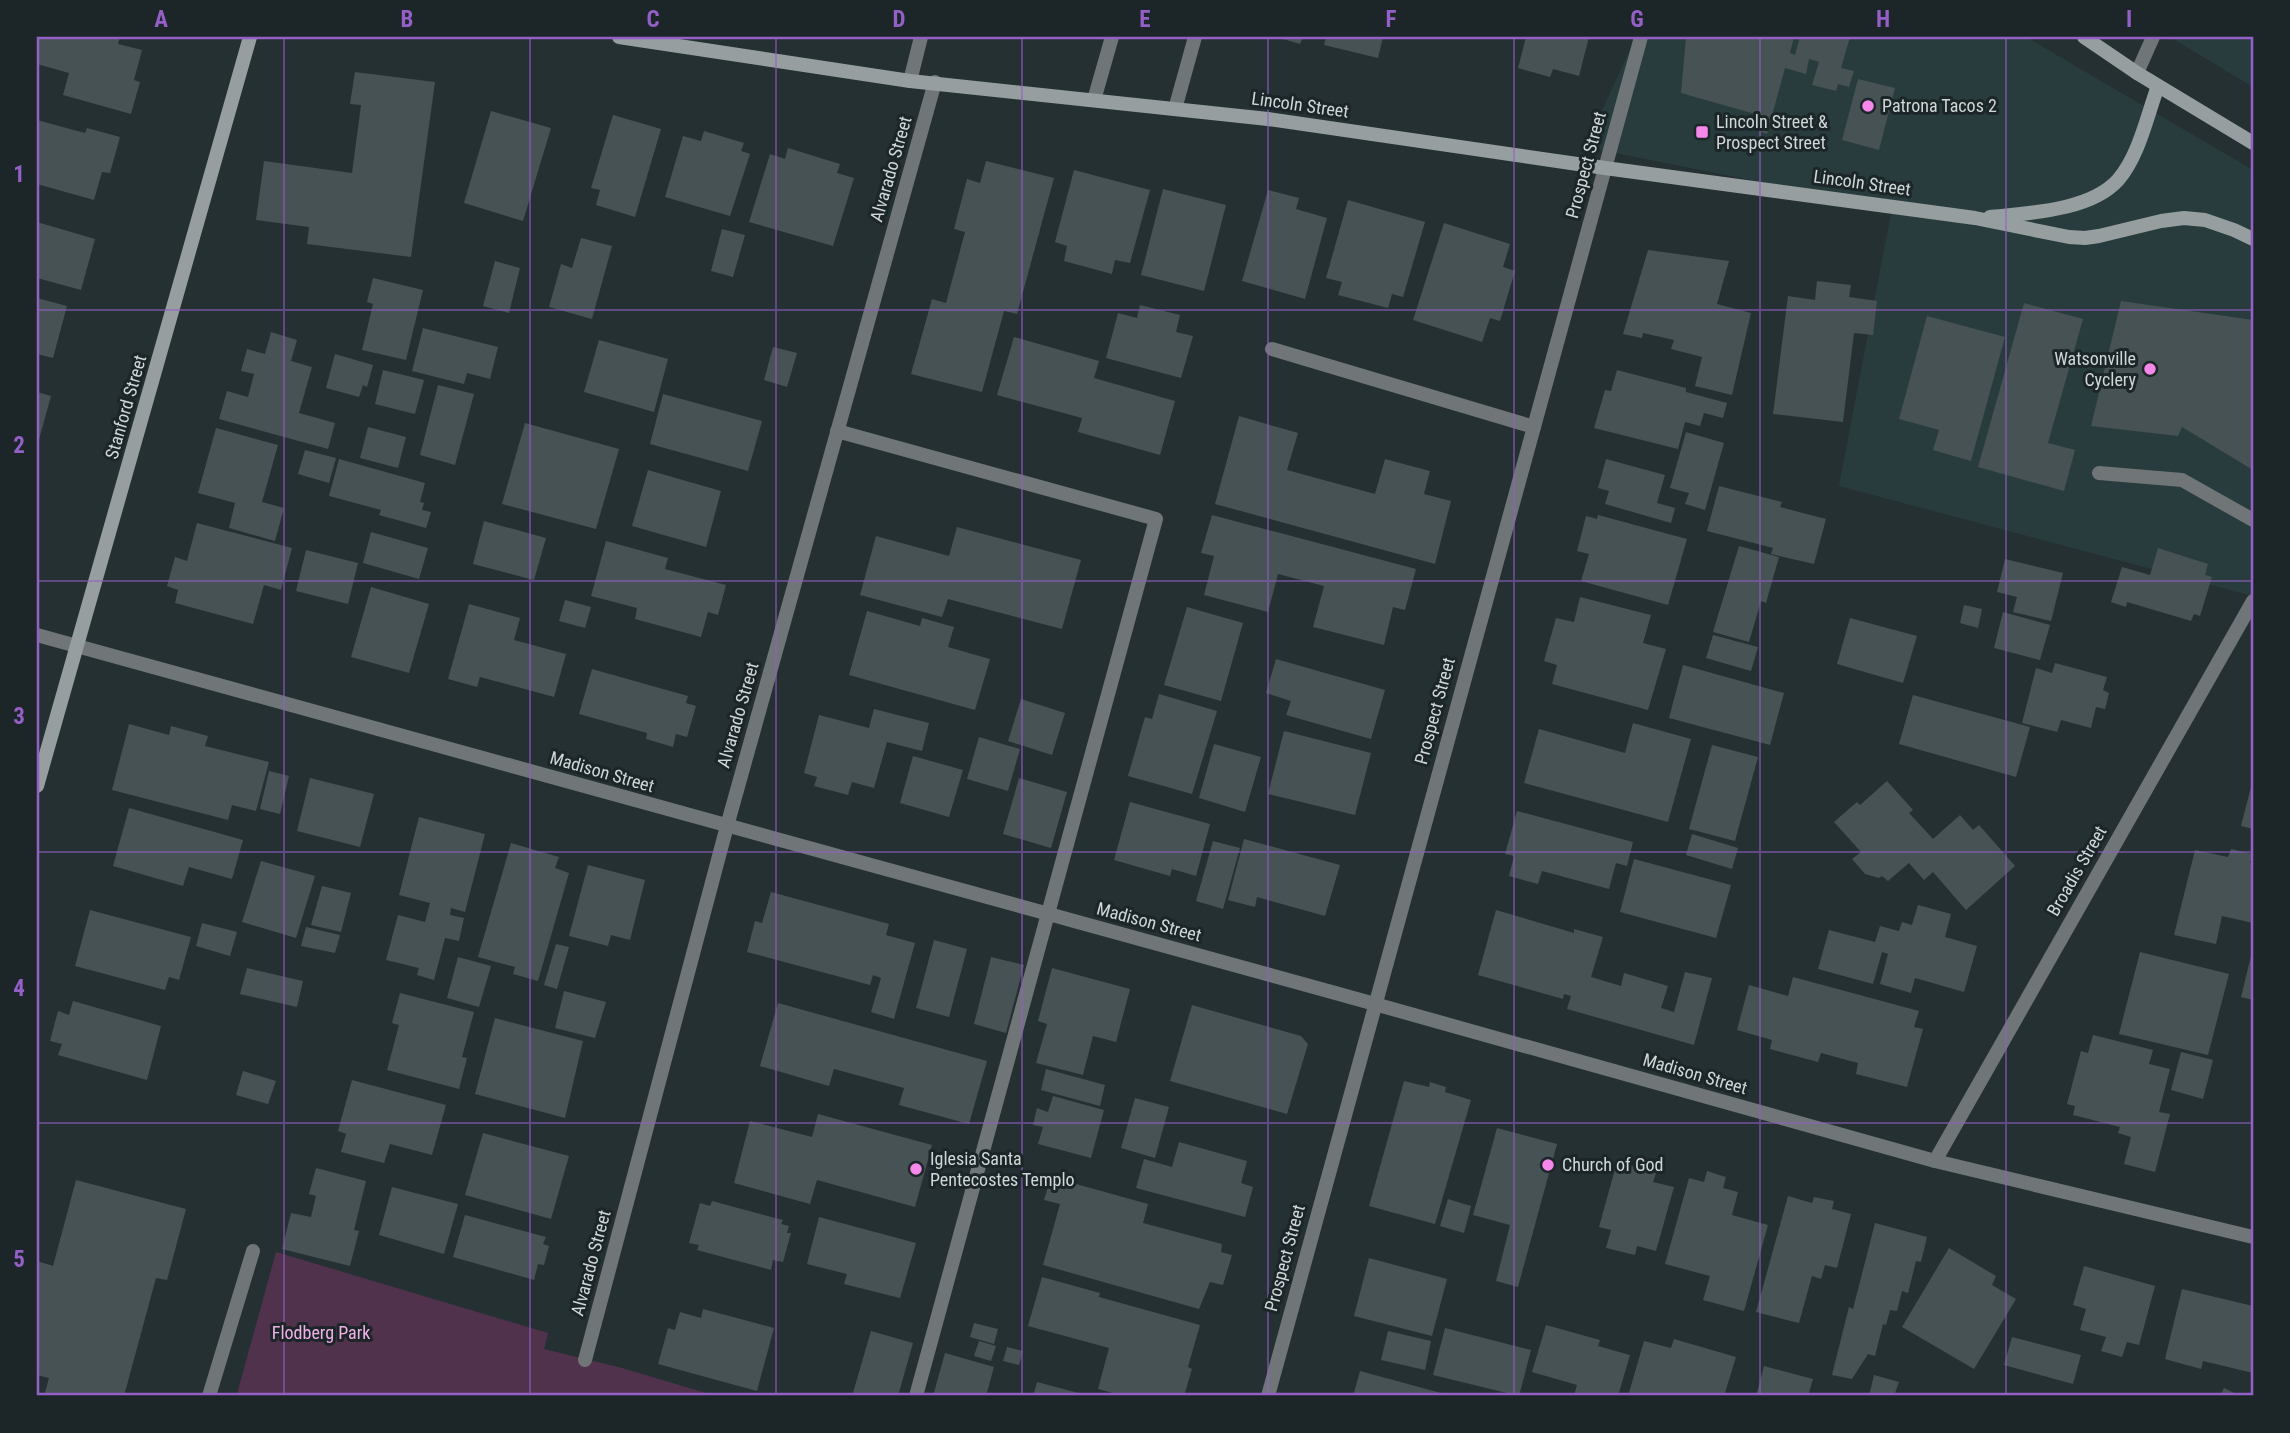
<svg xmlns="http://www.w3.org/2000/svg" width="2290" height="1433" viewBox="0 0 2290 1433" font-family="'Roboto Condensed',sans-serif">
<rect width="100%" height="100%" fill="#253032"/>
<!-- built -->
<g fill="#283c3e">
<polygon points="1636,37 2026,37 2253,170 2253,596 1839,486 1892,208 1585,147"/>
<polygon points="2170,37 2253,37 2253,87"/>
</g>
<!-- green -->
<polygon fill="#51324d" points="276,1252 548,1333 544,1349 622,1368 716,1396 240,1396 237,1394"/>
<!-- building -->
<g fill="#465254">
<polygon points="37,37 120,37 118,44 142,50 134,80 140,82 131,114 63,95 69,73 37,64"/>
<polygon points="1276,37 1303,37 1300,44"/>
<polygon points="1326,37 1383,37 1378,58 1324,45"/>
<polygon points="1526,37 1589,37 1579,76 1553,69 1550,77 1518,68"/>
<polygon points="1686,37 1794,37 1790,53 1795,55 1800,37 1850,37 1841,68 1854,71 1849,87 1838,84 1836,91 1812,85 1819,62 1809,59 1806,74 1785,68 1767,134 1756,130 1762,116 1681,93"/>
<polygon points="355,72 435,82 411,257 307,244 309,227 256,220 264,161 352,173 361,105 350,104"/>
<polygon points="1858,79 1895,88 1879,150 1842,140"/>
<polygon points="491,111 551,128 523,221 464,203"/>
<polygon points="613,115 661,129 635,217 596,205 600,190 591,188"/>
<polygon points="37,120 85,133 87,128 120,137 110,173 102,172 94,200 37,184"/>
<polygon points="704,131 744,143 741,151 750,154 730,216 665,197 683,136 701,141"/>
<polygon points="788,148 840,164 837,173 854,178 833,246 749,222 770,154 785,159"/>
<polygon points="986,161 1054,178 1017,314 1004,311 982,392 911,374 932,299 946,303 965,232 954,229 967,179 980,183"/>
<polygon points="1074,170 1150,190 1130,263 1115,260 1112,274 1064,261 1067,246 1055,242"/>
<polygon points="1163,189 1226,205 1204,291 1141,275"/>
<polygon points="1268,190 1299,198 1296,209 1327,218 1305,299 1242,281"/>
<polygon points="1348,200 1425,222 1403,297 1392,294 1388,308 1338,295 1342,282 1326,278"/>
<polygon points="37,222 95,239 81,290 37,278"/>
<polygon points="1444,223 1510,244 1503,267 1515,271 1500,321 1490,318 1482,342 1413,320"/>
<polygon points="722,229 745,235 733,277 711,271"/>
<polygon points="581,238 612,246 592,319 549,307 561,264 572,268"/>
<polygon points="1648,250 1729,261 1717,304 1751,313 1732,395 1695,386 1702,357 1671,349 1674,340 1643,333 1642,338 1623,334"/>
<polygon points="495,261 520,268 509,313 483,306"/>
<polygon points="373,278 423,290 406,360 362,350 373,304 367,302"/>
<polygon points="1817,281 1851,285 1849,297 1877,301 1873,335 1854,333 1843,422 1773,414 1788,296 1815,300"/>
<polygon points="37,298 67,306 53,358 37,354"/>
<polygon points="2121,301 2253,320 2253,470 2182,427 2178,436 2091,426"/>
<polygon points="2024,303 2083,319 2048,443 2075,450 2064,491 1978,467"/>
<polygon points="1140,305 1180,315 1176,332 1193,336 1181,378 1106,358 1118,313 1137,318"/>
<polygon points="1927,316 2005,337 1971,461 1933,450 1939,430 1899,419"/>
<polygon points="423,328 498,347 490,379 467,373 464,384 412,371"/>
<polygon points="271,332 297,340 291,361 312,367 299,413 335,423 328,449 219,419 227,391 248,397 254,374 241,371 247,349 265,354"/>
<polygon points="1014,337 1099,361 1094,378 1175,401 1160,455 1078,432 1082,418 997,395"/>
<polygon points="599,340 668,359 654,412 584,392"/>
<polygon points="773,347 797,353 787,387 764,380"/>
<polygon points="335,354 373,365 367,387 363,385 359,397 326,388"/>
<polygon points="383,370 424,380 415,414 375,404"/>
<polygon points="1617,370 1686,388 1686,392 1727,403 1723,418 1704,413 1700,426 1685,422 1678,449 1594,428 1605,390 1611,391"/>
<polygon points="438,385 474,394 455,465 420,455"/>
<polygon points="37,392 51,396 38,443 37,443"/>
<polygon points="663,394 762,421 748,471 650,444"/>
<polygon points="1239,416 1298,433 1287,470 1375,494 1385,459 1430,471 1424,494 1451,501 1435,564 1215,504"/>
<polygon points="525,423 619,449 596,529 502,504"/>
<polygon points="368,427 406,437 398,468 360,458"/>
<polygon points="216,428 278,445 262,502 284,508 275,541 229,528 235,503 198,493"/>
<polygon points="1686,432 1724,443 1705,510 1685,504 1689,493 1670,488"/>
<polygon points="305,450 336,458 329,483 298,474"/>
<polygon points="339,459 425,483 420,502 424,503 422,510 431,512 426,528 379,515 381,510 329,496"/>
<polygon points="1606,459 1665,475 1657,503 1675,508 1671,523 1605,504 1609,491 1598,488"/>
<polygon points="648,470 721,491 706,547 632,526"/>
<polygon points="1719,486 1782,502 1780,507 1826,519 1814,564 1771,554 1773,548 1707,531"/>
<polygon points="1212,515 1416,569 1405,610 1393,607 1384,645 1313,627 1324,586 1278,574 1268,612 1204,595 1214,556 1201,553"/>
<polygon points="1598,515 1687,539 1668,605 1581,581 1589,554 1577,551 1586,516 1597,519"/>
<polygon points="484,521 546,538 534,580 473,564"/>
<polygon points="197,523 292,548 281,590 264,585 253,624 175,603 178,590 167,586 175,557 187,561"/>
<polygon points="957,527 1081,560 1062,629 948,599 942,617 860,595 876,536 949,556"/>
<polygon points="371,532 428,548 419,579 363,563"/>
<polygon points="606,541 668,558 665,569 726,585 718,615 708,612 701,637 635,619 637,608 591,596"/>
<polygon points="1739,546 1779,557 1766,603 1761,601 1749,642 1713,632"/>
<polygon points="2158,548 2208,564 2205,575 2212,577 2200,616 2194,614 2191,621 2127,602 2126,607 2111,602 2122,567 2150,575"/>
<polygon points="306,550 358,563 348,604 296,591"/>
<polygon points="2005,559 2063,573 2051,621 2013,612 2017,597 1997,592"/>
<polygon points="371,587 429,604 409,673 351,657"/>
<polygon points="1580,597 1651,615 1643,643 1666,649 1648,710 1552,684 1557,665 1544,661 1556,618 1574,622"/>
<polygon points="565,600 591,607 585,628 559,621"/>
<polygon points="469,604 520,618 514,640 566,654 554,697 480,677 477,687 448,679"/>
<polygon points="1964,605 1982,609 1978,628 1960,623"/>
<polygon points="1187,607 1243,623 1221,701 1164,685"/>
<polygon points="867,611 920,626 922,618 954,627 948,647 990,659 975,710 849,675"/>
<polygon points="2003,612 2050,625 2040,660 1994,648"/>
<polygon points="1850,618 1917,636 1903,683 1837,664"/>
<polygon points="1713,635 1758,647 1751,671 1706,658"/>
<polygon points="1276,659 1385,690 1371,739 1286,715 1291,701 1266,693"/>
<polygon points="2055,663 2107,677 2103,690 2109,693 2105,709 2096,707 2091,728 2061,720 2057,732 2022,723 2036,668 2052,673"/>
<polygon points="1683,665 1784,693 1770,745 1669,718"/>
<polygon points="592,669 688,696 686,703 696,706 687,737 676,734 673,747 646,739 647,733 579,714"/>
<polygon points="1159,694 1217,711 1192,794 1128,776 1145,717 1152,719"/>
<polygon points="1913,695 2030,727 2016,777 1899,744"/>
<polygon points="1021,699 1065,713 1052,755 1008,741"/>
<polygon points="874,709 929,723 922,751 887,742 874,788 852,782 848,795 814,786 817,777 804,773 819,715 869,728"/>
<polygon points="1633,723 1691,739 1668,822 1524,783 1539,729 1625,753"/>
<polygon points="129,724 169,735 171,726 208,736 205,746 269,762 256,811 232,805 228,820 112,790"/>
<polygon points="1284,731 1371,753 1355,815 1268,794"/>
<polygon points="979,737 1020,749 1008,791 967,779"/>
<polygon points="1214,744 1261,757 1245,812 1199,798"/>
<polygon points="1712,745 1758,757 1735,841 1689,829"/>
<polygon points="913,756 963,770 949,817 900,803"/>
<polygon points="269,771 289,776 280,814 260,809"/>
<polygon points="310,778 374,794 360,847 297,831"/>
<polygon points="1019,778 1067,792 1051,848 1003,834"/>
<polygon points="1887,781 1913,810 1909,813 1933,839 1960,815 1973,830 1979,825 2015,866 1966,910 1933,872 1924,880 1909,863 1888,881 1882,876 1879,878 1865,874 1852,859 1861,852 1834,822 1857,802 1860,805"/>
<polygon points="2252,783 2253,783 2253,829 2241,826"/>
<polygon points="1130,802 1210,824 1196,876 1172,869 1170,876 1114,860"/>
<polygon points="129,808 243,840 232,879 189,867 183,886 113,866"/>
<polygon points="1517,811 1633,842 1627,866 1616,863 1609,889 1542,871 1538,884 1509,876 1514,856 1505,854"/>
<polygon points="419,817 485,834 465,912 451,908 450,915 464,918 459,941 445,938 434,980 417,975 419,968 386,960 398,915 425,922 430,903 399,895"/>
<polygon points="1692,834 1738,848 1732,869 1686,855"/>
<polygon points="1244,839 1340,865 1325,916 1257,897 1255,907 1228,900"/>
<polygon points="1213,841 1240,848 1223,909 1196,901"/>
<polygon points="511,843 559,857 555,868 569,873 538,981 513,974 515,967 478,957"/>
<polygon points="2231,849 2253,854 2250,863 2253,863 2253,923 2222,916 2216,944 2174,935 2195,850 2228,857"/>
<polygon points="1634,859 1731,885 1716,938 1620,912"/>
<polygon points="261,861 315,876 296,938 242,922"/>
<polygon points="588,865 645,880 630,940 611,935 608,946 569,936"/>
<polygon points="322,886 351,893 341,932 311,925"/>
<polygon points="771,892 889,924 886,935 915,943 894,1019 871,1012 881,978 873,975 870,985 747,952 755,921 762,923"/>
<polygon points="1918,905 1951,914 1945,937 1977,946 1964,992 1915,978 1911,993 1880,984 1888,954 1882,952 1873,984 1818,969 1829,930 1875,942 1880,926 1899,931 1902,922 1912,925"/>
<polygon points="90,910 191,937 179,980 169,977 165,990 75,966"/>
<polygon points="1496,910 1574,933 1574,929 1603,937 1591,977 1621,986 1624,973 1668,986 1661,1008 1674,1012 1685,972 1712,978 1694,1045 1567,1009 1571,996 1564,994 1563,999 1478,975"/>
<polygon points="202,923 237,932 230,956 196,946"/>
<polygon points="306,927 340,935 335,953 301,946"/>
<polygon points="934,940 967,949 949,1017 916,1008"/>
<polygon points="556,944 569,947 557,989 544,985"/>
<polygon points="2140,952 2229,974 2208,1055 2119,1034"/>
<polygon points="2252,952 2253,953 2253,1000 2241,997"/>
<polygon points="458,957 491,966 479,1007 447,998"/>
<polygon points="991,957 1024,965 1006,1033 974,1024"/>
<polygon points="247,968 303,981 297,1007 240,994"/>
<polygon points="1052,968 1130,989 1116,1042 1093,1036 1083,1075 1036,1063 1047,1024 1038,1021"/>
<polygon points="1793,977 1919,1011 1914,1027 1923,1029 1907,1087 1856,1074 1858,1063 1821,1053 1818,1062 1770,1049 1772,1040 1737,1030 1749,985 1788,996"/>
<polygon points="564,991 606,1002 595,1038 555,1028"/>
<polygon points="400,993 474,1012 462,1057 467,1058 459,1089 387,1070 399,1025 392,1023"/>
<polygon points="73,1001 161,1026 147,1080 58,1055 62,1044 50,1041 58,1011 69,1015"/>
<polygon points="778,1003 987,1061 969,1124 899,1105 904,1088 834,1069 829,1086 760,1066"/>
<polygon points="1192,1005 1301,1036 1308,1044 1287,1114 1170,1081"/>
<polygon points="495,1018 583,1041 565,1118 475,1094"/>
<polygon points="2093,1035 2153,1050 2149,1064 2170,1069 2159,1112 2170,1114 2155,1172 2124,1164 2131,1137 2118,1133 2120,1127 2073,1115 2075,1106 2067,1104 2081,1051 2088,1053"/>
<polygon points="2181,1052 2213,1060 2203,1099 2171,1090"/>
<polygon points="1046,1069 1105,1085 1100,1106 1041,1090"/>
<polygon points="243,1071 276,1081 268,1104 236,1095"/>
<polygon points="352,1080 446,1105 432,1155 390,1144 384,1163 341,1152 346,1134 338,1131"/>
<polygon points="1404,1081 1429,1087 1430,1082 1446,1087 1445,1092 1471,1100 1435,1224 1369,1206"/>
<polygon points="1053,1096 1104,1110 1091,1158 1038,1144 1043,1127 1033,1125 1037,1108 1048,1112"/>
<polygon points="1135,1098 1169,1107 1155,1158 1121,1148"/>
<polygon points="818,1114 932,1145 915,1207 817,1180 810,1204 734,1183 750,1121 812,1137"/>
<polygon points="1497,1128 1557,1144 1518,1287 1496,1281 1510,1225 1473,1215"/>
<polygon points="483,1133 569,1156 551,1219 465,1195"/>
<polygon points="1179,1142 1247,1161 1241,1183 1253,1187 1245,1217 1136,1188 1144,1159 1172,1167"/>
<polygon points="1617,1162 1656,1173 1653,1182 1674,1187 1656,1251 1637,1246 1635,1255 1606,1248 1611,1230 1599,1227"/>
<polygon points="316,1168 366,1181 354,1230 359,1231 350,1266 282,1249 291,1213 311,1217 316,1196 309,1194"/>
<polygon points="1707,1171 1726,1177 1723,1188 1738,1192 1732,1215 1768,1225 1744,1311 1703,1300 1710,1276 1665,1264 1689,1178 1704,1182"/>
<polygon points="1051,1177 1148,1204 1143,1223 1222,1244 1221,1252 1232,1255 1223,1285 1210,1282 1199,1309 1043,1265 1060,1204 1044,1200"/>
<polygon points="76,1180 186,1209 167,1280 156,1278 124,1396 44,1396 49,1378 37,1375 37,1261 53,1266"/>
<polygon points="392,1187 458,1204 444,1254 379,1235"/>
<polygon points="1788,1196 1812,1203 1814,1197 1834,1201 1832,1209 1851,1214 1837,1268 1825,1265 1821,1279 1812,1276 1799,1323 1756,1312"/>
<polygon points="1448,1199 1471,1206 1464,1233 1440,1226"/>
<polygon points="712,1201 783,1220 781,1224 789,1226 787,1233 791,1233 783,1262 773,1260 771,1270 697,1250 699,1245 689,1243 700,1203 710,1206"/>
<polygon points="465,1215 546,1237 543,1244 549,1246 544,1265 538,1264 534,1280 453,1257"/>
<polygon points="819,1217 916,1243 900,1298 844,1284 847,1274 807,1264"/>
<polygon points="1875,1223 1927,1237 1921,1262 1916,1261 1908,1293 1902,1291 1897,1311 1890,1310 1886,1325 1883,1324 1875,1356 1868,1354 1852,1379 1832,1375 1849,1307 1853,1309"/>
<polygon points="1949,1248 1996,1276 1992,1285 2016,1299 1974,1369 1902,1327"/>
<polygon points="1369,1258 1447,1279 1432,1336 1354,1316"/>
<polygon points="2084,1266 2155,1286 2139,1345 2127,1342 2122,1357 2101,1351 2106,1337 2080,1330 2086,1309 2073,1305"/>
<polygon points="1042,1277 1100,1293 1099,1297 1200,1325 1188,1367 1192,1369 1184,1396 1124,1396 1098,1389 1109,1348 1028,1326"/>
<polygon points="2182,1289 2253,1306 2253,1373 2203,1361 2201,1369 2165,1359"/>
<polygon points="703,1309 774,1328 757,1391 658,1364 668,1328 675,1330 680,1312 701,1318"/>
<polygon points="974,1323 998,1329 994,1344 970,1337"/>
<polygon points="1546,1325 1600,1340 1598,1346 1630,1355 1618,1396 1574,1396 1577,1385 1532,1372"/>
<polygon points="1445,1328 1531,1350 1519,1396 1433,1375"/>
<polygon points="871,1331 913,1343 898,1396 852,1396"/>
<polygon points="1388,1331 1431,1341 1425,1370 1381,1360"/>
<polygon points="2012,1337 2081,1355 2073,1384 2004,1365"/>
<polygon points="1674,1339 1736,1357 1724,1396 1628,1396 1644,1341 1671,1348"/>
<polygon points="979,1341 996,1346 991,1361 974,1356"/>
<polygon points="1007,1347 1023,1351 1019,1365 1003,1361"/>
<polygon points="945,1353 994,1367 986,1396 933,1396"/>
<polygon points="1764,1366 1813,1379 1808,1396 1756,1396"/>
<polygon points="1360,1371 1441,1393 1440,1396 1353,1396"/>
<polygon points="1874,1375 1899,1382 1894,1396 1869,1396"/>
<polygon points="1037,1382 1086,1395 1086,1396 1033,1396"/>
<polygon points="2224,1388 2240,1396 2220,1396"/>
</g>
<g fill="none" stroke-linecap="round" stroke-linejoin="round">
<!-- lane -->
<g stroke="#707677" stroke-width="14">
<polyline points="910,81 921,37"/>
<polyline points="1094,100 1112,37"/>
<polyline points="1175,109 1195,37"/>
<polyline points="1272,349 1534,427"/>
<polyline points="837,431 1156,519 916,1396"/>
<polyline points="2099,473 2182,480 2253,520"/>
<polyline points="209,1396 253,1251"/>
</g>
<!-- street -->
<g stroke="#707677" stroke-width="14">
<polyline points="2137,73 2153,37"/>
<polyline points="37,635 1339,994 1935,1161 2253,1237"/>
<polyline points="1935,1161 2253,601"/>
<polyline points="585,1360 727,826 935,82"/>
<polyline points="1268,1396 1641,37"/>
</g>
<!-- secondary -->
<g stroke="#969ea0" stroke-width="14">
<polyline points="619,37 910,81 1268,119 1605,168 1975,218 2069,237 2085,238 2099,236 2161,221 2184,218 2205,220 2234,230 2253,239"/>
<polyline points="2084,37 2137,73 2253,143"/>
<path d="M1990,217C2028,213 2090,211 2118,180C2139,156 2147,116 2158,86"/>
<polyline points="37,786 250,37"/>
</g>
</g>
<!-- grid -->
<path fill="none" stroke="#945fc6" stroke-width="2" stroke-opacity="0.55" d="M284,37V1396M530,37V1396M776,37V1396M1022,37V1396M1268,37V1396M1514,37V1396M1760,37V1396M2006,37V1396M37,310H2253M37,581H2253M37,852H2253M37,1123H2253"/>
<!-- markers -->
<g fill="#f788eb" stroke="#1c2628" stroke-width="2.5">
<circle cx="1868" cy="106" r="7"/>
<rect x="1695" y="125" width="14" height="14" rx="3.5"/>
<circle cx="2150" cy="369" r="7"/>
<circle cx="1548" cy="1165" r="7"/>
<circle cx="916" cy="1169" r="7"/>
</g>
<g text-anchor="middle" stroke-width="6" stroke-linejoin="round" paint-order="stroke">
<!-- street labels -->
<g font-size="18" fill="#d0d7d8" stroke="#1c2628">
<text transform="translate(1300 105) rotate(8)" y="6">Lincoln Street</text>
<text transform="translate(1586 165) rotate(-75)" y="6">Prospect Street</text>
<text transform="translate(891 169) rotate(-74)" y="6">Alvarado Street</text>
<text transform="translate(1862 183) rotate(8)" y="6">Lincoln Street</text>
<text transform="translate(126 407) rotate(-74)" y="6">Stanford Street</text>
<text transform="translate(1435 711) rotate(-75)" y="6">Prospect Street</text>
<text transform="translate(738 715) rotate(-74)" y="6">Alvarado Street</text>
<text transform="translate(602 772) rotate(16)" y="6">Madison Street</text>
<text transform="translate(2077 871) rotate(-60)" y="6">Broadis Street</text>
<text transform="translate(1149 922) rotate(15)" y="6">Madison Street</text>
<text transform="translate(1695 1074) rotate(16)" y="6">Madison Street</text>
<text transform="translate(1285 1258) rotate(-75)" y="6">Prospect Street</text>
<text transform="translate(591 1263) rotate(-75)" y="6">Alvarado Street</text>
</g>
<!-- poi labels -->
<g font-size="18" fill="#d0d7d8" stroke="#1c2628" text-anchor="start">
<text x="1882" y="112">Patrona Tacos 2</text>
<text x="1716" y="128">Lincoln Street &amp;<tspan x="1716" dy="21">Prospect Street</tspan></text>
<text x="2136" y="365" text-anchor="end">Watsonville<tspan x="2136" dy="21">Cyclery</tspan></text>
<text x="930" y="1165">Iglesia Santa<tspan x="930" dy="21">Pentecostes Templo</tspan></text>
<text x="1562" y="1171">Church of God</text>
</g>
<!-- park labels -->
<g font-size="18" fill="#f1b0e8" stroke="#1c2628">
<text x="321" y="1339">Flodberg Park</text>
</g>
</g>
<!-- border -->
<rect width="2290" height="1433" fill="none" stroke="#1c2628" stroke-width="77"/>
<rect x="38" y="38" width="2214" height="1356" fill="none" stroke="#945fc6" stroke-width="2.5"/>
<g font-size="23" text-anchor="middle" font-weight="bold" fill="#945fc6">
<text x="161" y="27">A</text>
<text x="407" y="27">B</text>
<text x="653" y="27">C</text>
<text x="899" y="27">D</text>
<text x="1145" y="27">E</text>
<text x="1391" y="27">F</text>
<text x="1637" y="27">G</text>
<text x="1883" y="27">H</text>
<text x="2129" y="27">I</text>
<text x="19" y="182">1</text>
<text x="19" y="453">2</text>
<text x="19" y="724">3</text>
<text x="19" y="996">4</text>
<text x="19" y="1267">5</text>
</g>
</svg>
